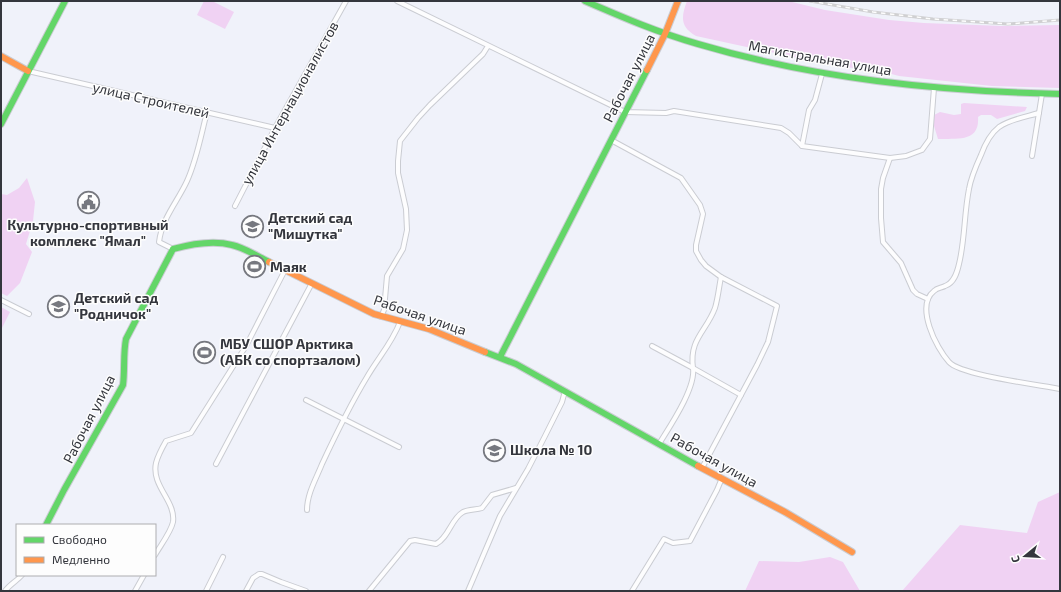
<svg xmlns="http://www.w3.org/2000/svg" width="1061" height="592" viewBox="0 0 1061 592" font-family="'Exo 2',sans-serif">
<rect width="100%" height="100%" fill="#f0f2fa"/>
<!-- green -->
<g fill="#f0d2f3">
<polygon points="204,1 212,1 234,12 225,29 197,15"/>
<path d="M687,1H788L825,10L889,20L924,23L1002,26L1060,25V88L992,86L899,76C879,70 860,68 840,67L696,36C680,27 681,17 687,1Z"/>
<path d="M964,103L1027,107L1025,111L997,119L991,115H981L978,117C980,143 956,138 938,139L934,126V115L940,112L954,115L961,114V104Z"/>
<polygon points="27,178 35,202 33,221 26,244 32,252 20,283 7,296 1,293 1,194 7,195 19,188"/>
<polygon points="1,307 10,312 1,330"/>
<polygon points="1060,492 1060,591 902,591 960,525 1027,533 1038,502"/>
<polygon points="830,557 843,562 860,591 745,591 759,561 799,562"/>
</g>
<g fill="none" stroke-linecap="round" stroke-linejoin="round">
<defs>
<g id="street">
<polyline points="397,1 625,112 666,113 674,111 781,128 789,133 802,146 890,158 906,156 922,150 930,139 934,88"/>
<polyline points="28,71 275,128"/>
<path d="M1039,113C1025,117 1011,119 999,127C990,134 985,144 981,155C976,166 971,177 969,189C964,214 965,240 959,264C957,273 954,283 945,286C941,288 937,288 934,291C915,306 936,348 949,362C960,375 1040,385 1060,389"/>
<polyline points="611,140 681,178 700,205 703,214 696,245 696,251 701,260 706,266 721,277 777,306 768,342 757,365 702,468"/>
<polyline points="802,146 809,110 815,100 822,74"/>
<polyline points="1032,156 1042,94"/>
<polyline points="890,158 883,178 881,189 881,218 883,242 901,263 913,290 917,294 928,299"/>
<polyline points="235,206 275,128 346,1"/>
<path d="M173,249L159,242C162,218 178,201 187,181C197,159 201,135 207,112"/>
<path d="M721,277C719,287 718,298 715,308C706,332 689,339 693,368L741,395"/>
<polyline points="1,300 29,314"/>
<polyline points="381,317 384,310 387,276 403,249 407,230 406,209 398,173 398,161 400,141 418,118 430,105 483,54 488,46"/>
<path d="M652,346L693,368C696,388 670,426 659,444"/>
<polyline points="306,400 399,447"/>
<polyline points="216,464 312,283"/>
<path d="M307,510C307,494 316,479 322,464C336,434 350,405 367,377C378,358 392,343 400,322"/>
<path d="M155,555C160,546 171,532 173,522C176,501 151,486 156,463C158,455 162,448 166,441L191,433L246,346L285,270"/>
<path d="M5,591C10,584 18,580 22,575"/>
<polyline points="135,591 144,575"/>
<polyline points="206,591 223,557"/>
<polyline points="246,591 253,578 259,574 262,574 281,582 306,591"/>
<path d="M369,591L410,541L415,540L436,544C449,537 451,519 463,512C469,509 476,510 482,508L492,495L516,488"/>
<polyline points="468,591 500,516 528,469 545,436 562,402 565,391"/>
<polyline points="632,591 664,539 673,543 690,541 717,490 722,478"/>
</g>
<g id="fast">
<path d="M585,1C622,17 659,33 698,44C816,79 937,91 1060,94"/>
<polyline points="1,124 65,1"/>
<polyline points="485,352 516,364 698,466"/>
<polyline points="500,357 647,70"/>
<path d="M46,525L64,490L123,385C125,370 123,354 126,339L173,249C191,244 214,240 232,245C245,248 257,256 269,262"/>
</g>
<g id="slow">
<polyline points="1,56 28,71"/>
<polyline points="647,70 665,34 678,1"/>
<polyline points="269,262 374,314 429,329 485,352"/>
<polyline points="698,466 785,512 852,552"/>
</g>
</defs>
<!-- street casing -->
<use href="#street" stroke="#caccd2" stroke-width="6"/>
<!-- fast casing -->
<use href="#fast" stroke="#caccd2" stroke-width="8"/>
<!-- slow casing -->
<use href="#slow" stroke="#caccd2" stroke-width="8"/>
<!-- street -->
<use href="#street" stroke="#fdfdfe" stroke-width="4"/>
<!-- fast -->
<use href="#fast" stroke="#63d668" stroke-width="6"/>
<!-- slow -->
<use href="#slow" stroke="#ff974d" stroke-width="6"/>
<defs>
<polyline id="rail" points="810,1 873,12 933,19 1008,24 1060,20"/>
</defs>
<!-- rail casing -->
<use href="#rail" stroke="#d0d0d2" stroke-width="3"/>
<!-- rail -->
<use href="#rail" stroke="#fdfdfd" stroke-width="1.5" stroke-dasharray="4.5" stroke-linecap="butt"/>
</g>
<!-- icons -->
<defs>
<symbol id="civic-ring" viewBox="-11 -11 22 22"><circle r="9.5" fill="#fdfdfd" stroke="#76787f" stroke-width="1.5"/><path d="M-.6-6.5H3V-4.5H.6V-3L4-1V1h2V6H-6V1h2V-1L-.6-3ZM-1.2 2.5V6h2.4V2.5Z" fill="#76787f"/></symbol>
<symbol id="school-ring" viewBox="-11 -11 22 22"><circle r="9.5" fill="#fdfdfd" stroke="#76787f" stroke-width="1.5"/><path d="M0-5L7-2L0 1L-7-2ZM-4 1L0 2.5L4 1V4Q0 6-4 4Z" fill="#76787f"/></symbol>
<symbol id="stadium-ring" viewBox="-11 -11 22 22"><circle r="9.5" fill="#fdfdfd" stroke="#76787f" stroke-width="1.5"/><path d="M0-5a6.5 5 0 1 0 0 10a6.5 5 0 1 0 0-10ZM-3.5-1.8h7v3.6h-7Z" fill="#76787f"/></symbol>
</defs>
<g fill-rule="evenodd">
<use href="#civic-ring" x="76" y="190" width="25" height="25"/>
<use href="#school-ring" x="240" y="214" width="25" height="25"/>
<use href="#stadium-ring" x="242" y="254" width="25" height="25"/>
<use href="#school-ring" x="46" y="294" width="25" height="25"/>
<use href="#stadium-ring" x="192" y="340" width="25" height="25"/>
<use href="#school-ring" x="482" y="438" width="25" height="25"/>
</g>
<g text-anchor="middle" stroke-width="3" stroke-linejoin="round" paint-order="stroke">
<!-- street labels -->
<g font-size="14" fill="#34363d" stroke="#fdfdfd">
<text transform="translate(820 58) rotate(10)" y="5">Магистральная улица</text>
<text transform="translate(629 78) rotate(-63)" y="5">Рабочая улица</text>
<text transform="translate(151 100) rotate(13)" y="5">улица Строителей</text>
<text transform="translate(290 103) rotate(-61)" y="5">улица Интернационалистов</text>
<text transform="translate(420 315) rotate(19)" y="5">Рабочая улица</text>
<text transform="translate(89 419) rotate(-63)" y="5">Рабочая улица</text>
<text transform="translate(714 460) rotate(29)" y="5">Рабочая улица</text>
</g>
<!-- poi labels -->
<g font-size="14" font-weight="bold" fill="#34363d" stroke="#fdfdfd" text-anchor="start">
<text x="268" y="223">Детский сад<tspan x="268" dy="16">"Мишутка"</tspan></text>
<text x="88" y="230" text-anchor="middle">Культурно-спортивный<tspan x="88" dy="16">комплекс "Ямал"</tspan></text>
<text x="270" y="272">Маяк</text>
<text x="74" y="303">Детский сад<tspan x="74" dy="16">"Родничок"</tspan></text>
<text x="220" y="349">МБУ СШОР Арктика<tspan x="220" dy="16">(АБК со спортзалом)</tspan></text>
<text x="510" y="455">Школа № 10</text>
</g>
</g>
<!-- border -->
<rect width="1061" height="592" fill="none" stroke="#34363d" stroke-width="4"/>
<!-- legend -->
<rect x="16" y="524" width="140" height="52" fill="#fdfdfd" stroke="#adadb0"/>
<rect x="24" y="537" width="20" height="6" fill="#63d668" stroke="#adadb0"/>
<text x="52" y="544" font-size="12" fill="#34363d">Свободно</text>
<rect x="24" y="557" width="20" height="6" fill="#ff974d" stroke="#adadb0"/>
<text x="52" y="564" font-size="12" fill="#34363d">Медленно</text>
<!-- north arrow -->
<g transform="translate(1025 556) rotate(252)" stroke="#fdfdfd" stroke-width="3" paint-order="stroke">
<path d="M0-3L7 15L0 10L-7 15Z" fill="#34363d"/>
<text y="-6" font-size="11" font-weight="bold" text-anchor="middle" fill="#34363d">С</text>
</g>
</svg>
